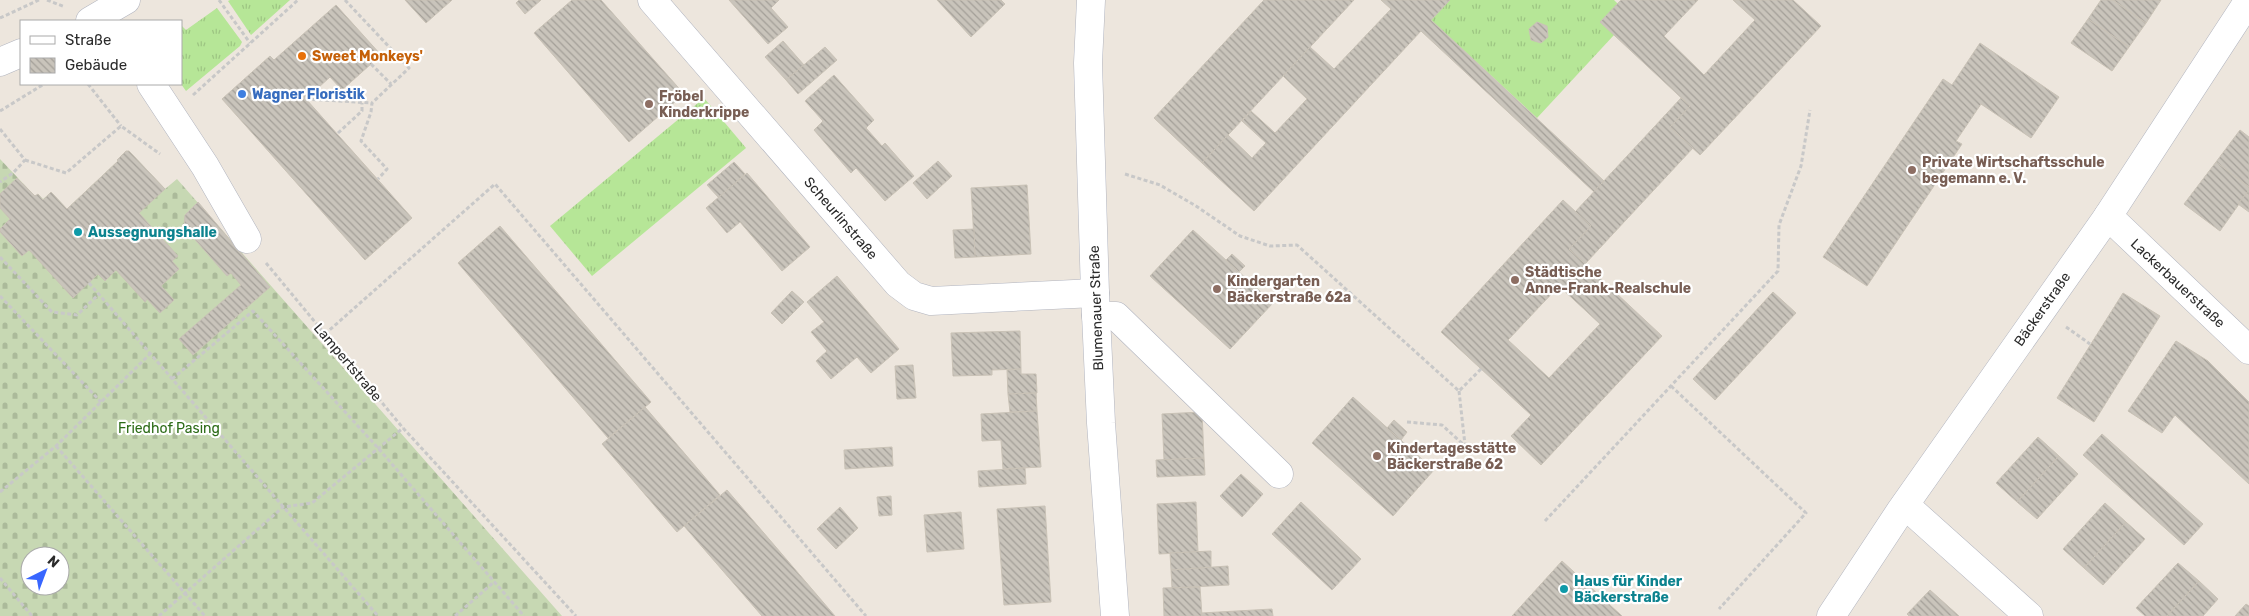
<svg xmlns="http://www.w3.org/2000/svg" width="2249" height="616" viewBox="0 0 2249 616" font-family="Rubik,sans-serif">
<defs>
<pattern id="grass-tufts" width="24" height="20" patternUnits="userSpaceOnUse" patternTransform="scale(1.25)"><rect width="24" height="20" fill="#b6e697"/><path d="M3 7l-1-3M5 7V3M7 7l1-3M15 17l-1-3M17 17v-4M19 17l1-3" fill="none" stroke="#9dc582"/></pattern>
<pattern id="cemetery-stones" width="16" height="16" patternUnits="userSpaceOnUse" patternTransform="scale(1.25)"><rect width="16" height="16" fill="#c7d8b3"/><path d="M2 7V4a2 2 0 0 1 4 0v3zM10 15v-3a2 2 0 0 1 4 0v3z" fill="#abba9a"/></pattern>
<pattern id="building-back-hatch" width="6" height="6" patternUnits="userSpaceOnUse" patternTransform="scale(1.25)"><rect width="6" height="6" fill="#c9c4bb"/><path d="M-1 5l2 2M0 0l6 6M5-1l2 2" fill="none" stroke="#a39f98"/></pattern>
</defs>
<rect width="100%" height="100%" fill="#ede6dd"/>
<!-- grass -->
<g fill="url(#grass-tufts)">
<polygon points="230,0 290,0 251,35 228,1"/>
<polygon points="1450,0 1614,0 1618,4 1600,22 1614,35 1537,118 1431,20"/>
<polygon points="217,8 242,42 240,46 186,91 181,84 181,25 186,30"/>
<polygon points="704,98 746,148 592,276 550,226"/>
</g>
<!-- cemetery -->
<path fill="url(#cemetery-stones)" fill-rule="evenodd" d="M126,151H129L165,189L177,179L562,616H0V159L35,196L38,194L43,199L51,192L67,209L118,161L117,160ZM30,556H60V586H30Z"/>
<!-- building -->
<g fill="url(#building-back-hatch)" stroke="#c9c2b6" fill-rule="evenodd">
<polygon points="405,0 452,0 426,23"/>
<polygon points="519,0 541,0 525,14 516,3"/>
<polygon points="572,0 601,0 684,94 629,142 534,33"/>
<polygon points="729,0 779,0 771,8 788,27 768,44"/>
<polygon points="937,0 1001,0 1005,4 971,37"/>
<polygon points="1264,0 1354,0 1202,163 1154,118"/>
<polygon points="1381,0 1450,0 1431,20 1604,181 1594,192 1421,31 1254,211 1202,163 1228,135 1252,158 1266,143 1242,121 1251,111 1275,133 1307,99 1283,76 1310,47 1334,69 1391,9"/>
<polygon points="1621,0 1698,0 1664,36 1704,75 1755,20 1733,0 1793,0 1821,26 1700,155 1670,127 1690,106 1600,22"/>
<polygon points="2101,0 2113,0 2146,23 2129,47 2088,19"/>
<polygon points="2113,0 2161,0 2146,23"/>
<polygon points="336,5 381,55 342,90 330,77 306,99 412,218 365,260 222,99 270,56 274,60"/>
<polygon points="2088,19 2129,47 2112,71 2071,43"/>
<polygon points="1537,22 1547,26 1548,37 1541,43 1531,40 1529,29"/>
<polygon points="783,41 804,65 786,80 765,57"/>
<polygon points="1980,43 2059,97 2031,138 1981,104 1956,141 1962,144 1867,286 1823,257 1943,79 1952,85"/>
<polygon points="825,47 837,60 798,94 786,80"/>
<polygon points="834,75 874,120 866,128 882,146 885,143 914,176 885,201 856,168 851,173 814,130 823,121 805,101"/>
<polygon points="1681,98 1690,106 1670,127 1693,148 1585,264 1569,249 1591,226 1575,212"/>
<polygon points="2240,130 2249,137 2249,187 2216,162"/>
<polygon points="126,151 129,151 165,189 139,213 178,256 172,261 179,269 161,286 174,300 160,313 147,299 145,302 116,270 105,281 98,274 73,298 29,250 22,256 0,232 0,229 10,219 0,208 0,194 17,178 35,196 38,194 43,200 51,192 67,209 118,161 117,160"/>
<polygon points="938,161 952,176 927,199 913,183"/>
<polygon points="734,162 745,174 719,198 707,185"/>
<polygon points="2216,162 2249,187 2249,190 2220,231 2184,204"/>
<polygon points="747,173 810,247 782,271 740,222 727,233 706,208"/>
<polygon points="1027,185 1031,254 975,257 971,188"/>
<polygon points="2249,190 2249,212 2238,204"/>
<path d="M1563,200L1591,226L1569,249L1662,336L1541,465L1511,436L1531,415L1441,332ZM1559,286L1600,324L1549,378L1508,340Z"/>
<polygon points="198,202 270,287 193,355 179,339 241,285 231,273 227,276 184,227 185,215"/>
<polygon points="500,226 651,402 608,438 458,263"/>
<polygon points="974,229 975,257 955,258 953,230"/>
<polygon points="1193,230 1273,303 1230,349 1150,276"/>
<polygon points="1232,254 1245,266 1239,272 1226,260"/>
<polygon points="837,276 899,349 871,373 857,357 831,379 816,361 827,351 811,332 824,322 807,302"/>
<polygon points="792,291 804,302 782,324 771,313"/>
<polygon points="1773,292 1796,313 1715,400 1693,379"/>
<polygon points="2123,293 2160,316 2094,422 2057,398"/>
<polygon points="1020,331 1021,369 992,370 992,375 953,376 951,333"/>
<polygon points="2176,341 2208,361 2249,402 2249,484 2175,415 2162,433 2128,411"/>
<polygon points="913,365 916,398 897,399 895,366"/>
<polygon points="1021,369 1021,374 1036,374 1037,393 1008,394 1007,370"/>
<polygon points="1036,393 1037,411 1010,412 1008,394"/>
<polygon points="1353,397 1434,470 1393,516 1312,443"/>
<polygon points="645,407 720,495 677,532 602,444"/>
<polygon points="1037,411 1041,467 1003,469 1001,440 982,441 981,414"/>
<polygon points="1202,412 1204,458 1164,460 1162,414"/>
<polygon points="1394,420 1407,432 1401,440 1387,428"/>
<polygon points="2102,434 2203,524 2184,545 2083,455"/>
<polygon points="2038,437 2059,456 2017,502 1996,483"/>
<polygon points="892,447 893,466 845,469 844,450"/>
<polygon points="2059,456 2078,474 2037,519 2017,502"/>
<polygon points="1204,458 1205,475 1157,477 1156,460"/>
<polygon points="1025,468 1026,484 979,487 978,471"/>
<polygon points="1241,474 1263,494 1242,517 1220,496"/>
<polygon points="727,490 835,616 762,616 684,526"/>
<polygon points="891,496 892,515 879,516 877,497"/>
<polygon points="1196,502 1198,552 1159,554 1157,504"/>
<polygon points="1301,502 1361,559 1332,590 1272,534"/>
<polygon points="2105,503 2126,522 2084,568 2063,549"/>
<polygon points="1045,506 1051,602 1004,605 997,509"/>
<polygon points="840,507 858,528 836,549 817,529"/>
<polygon points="961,512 964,549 927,552 924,515"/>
<polygon points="2126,522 2145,539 2103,585 2084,568"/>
<polygon points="1211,551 1211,568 1171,570 1170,553"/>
<polygon points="1562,561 1622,616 1512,616"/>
<polygon points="2178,563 2199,581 2167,616 2145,616 2136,608"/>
<polygon points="1228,566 1229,585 1172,588 1171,570"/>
<polygon points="2199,581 2218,599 2203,616 2167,616"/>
<polygon points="1200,587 1202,616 1164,616 1163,588"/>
<polygon points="1930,590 1959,616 1909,616 1907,614"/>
<polygon points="2246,604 2249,606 2249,616 2235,616"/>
<polygon points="1272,609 1273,616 1202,616 1201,613"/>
</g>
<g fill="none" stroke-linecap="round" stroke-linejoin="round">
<defs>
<g id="minor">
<polyline points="652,0 898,284 914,296 931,301 1095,293"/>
<polyline points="1091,0 1088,63 1095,293 1101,423 1115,616"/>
<polyline points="90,21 126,0"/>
<polyline points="0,62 21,53"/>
<polyline points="151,84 205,166 247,239"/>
<polyline points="2108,216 2249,350"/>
<polyline points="1096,316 1116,316 1279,474"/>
<polyline points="1905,505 2029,616"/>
<polyline points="1831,616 1901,510 2108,216 2249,0"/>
</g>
</defs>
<!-- minor casing -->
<use href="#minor" stroke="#b1b4bf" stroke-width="29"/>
<!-- path -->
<g stroke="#c8c8c8" stroke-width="3" stroke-dasharray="4 2.5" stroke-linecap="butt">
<polyline points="47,0 65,7"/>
<polyline points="219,0 250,43"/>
<polyline points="345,0 409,68 372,103 371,112 361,141 387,169 378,179"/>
<polyline points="0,18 39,0"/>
<polyline points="371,64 391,84"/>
<polyline points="88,84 121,126"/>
<polyline points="193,95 298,0"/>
<polyline points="306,99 372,103"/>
<polyline points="0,111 44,84"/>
<polyline points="0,129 25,160 13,173 0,182"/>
<polyline points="338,133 362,111 362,103"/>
<polyline points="25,160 66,173 121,126 160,154"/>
<polyline points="1125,174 1160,185 1196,206 1240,236 1270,246 1297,245 1459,391 1481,369"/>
<polyline points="0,257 52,312 77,315 99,294"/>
<polyline points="266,263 403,428 576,616"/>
<polyline points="89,283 378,616"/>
<polyline points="0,296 101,402"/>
<polyline points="2066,327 2090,344"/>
<polyline points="325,334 495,184 866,616"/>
<polyline points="172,379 253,311 378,448 524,616"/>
<polyline points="1671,386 1806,513 1719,609"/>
<polyline points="1459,391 1465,445"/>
<polyline points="1407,422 1442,425 1465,446"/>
<polyline points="56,446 205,616"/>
<polyline points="0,492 56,446 150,354"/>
<polyline points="1545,521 1778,271 1779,225 1801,166 1810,110"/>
<polyline points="0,578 32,616"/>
<polyline points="159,616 283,507 312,503 403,428"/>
<polyline points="455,616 494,582"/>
</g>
<!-- minor -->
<use href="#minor" stroke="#fff" stroke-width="28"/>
</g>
<!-- markers -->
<circle fill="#e8710a" stroke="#fff" stroke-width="2" cx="302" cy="56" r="5"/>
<circle fill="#3f7fe0" stroke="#fff" stroke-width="2" cx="242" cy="94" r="5"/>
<g fill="#8d6e63" stroke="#fff" stroke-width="2">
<circle cx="649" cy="104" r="5"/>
<circle cx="1912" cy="170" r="5"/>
<circle cx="1515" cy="280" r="5"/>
<circle cx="1217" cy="289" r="5"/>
<circle cx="1377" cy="456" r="5"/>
</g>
<g fill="#0f9aa8" stroke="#fff" stroke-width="2">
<circle cx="78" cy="232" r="5"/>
<circle cx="1564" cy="589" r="5"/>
</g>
<g text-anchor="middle" stroke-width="4.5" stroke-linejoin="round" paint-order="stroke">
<!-- food labels -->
<g font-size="14" font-weight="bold" fill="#c56008" stroke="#fff" text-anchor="start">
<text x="312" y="61">Sweet Monkeys'</text>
</g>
<!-- shop labels -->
<g font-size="14" font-weight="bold" fill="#366cbe" stroke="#fff" text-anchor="start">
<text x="252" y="99">Wagner Floristik</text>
</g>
<!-- education labels -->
<g font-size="14" font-weight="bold" fill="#785e54" stroke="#fff" text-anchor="start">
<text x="659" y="101">Fröbel<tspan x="659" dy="16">Kinderkrippe</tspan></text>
<text x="1922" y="167">Private Wirtschaftsschule<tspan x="1922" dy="16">begemann e. V.</tspan></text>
<text x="1525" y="277">Städtische<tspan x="1525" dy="16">Anne-Frank-Realschule</tspan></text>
<text x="1227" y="286">Kindergarten<tspan x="1227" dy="16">Bäckerstraße 62a</tspan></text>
<text x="1387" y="453">Kindertagesstätte<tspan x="1387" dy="16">Bäckerstraße 62</tspan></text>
</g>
<!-- street labels -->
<g font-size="14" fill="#2b2b2b" stroke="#fff">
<text transform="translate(841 218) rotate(49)" y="5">Scheurlinstraße</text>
<text transform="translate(2178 283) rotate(43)" y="5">Lackerbauerstraße</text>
<text transform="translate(1096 308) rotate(-92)" y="5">Blumenauer Straße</text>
<text transform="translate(2042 309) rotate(-55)" y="5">Bäckerstraße</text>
<text transform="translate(348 362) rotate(50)" y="5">Lampertstraße</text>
</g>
<!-- culture labels -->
<g font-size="14" font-weight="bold" fill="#0d838f" stroke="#fff" text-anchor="start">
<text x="88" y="237">Aussegnungshalle</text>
<text x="1574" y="586">Haus für Kinder<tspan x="1574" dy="16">Bäckerstraße</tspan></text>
</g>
<!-- park labels -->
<g font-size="14" fill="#2d6c18" stroke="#fff">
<text x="169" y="433">Friedhof Pasing</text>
</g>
</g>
<!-- legend -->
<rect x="20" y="20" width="162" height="65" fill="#ffffff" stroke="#aaaaaa"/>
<rect x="30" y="36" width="25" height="8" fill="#ffffff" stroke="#aaaaaa"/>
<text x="65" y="45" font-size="15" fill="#2b2b2b">Straße</text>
<rect x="30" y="58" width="25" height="15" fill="url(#building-back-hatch)" stroke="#aaaaaa"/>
<text x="65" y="70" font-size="15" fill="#2b2b2b">Gebäude</text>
<!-- north arrow -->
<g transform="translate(45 571) rotate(42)"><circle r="24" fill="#ffffff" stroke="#aaaaaa"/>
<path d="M0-4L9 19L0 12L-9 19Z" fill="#3866ff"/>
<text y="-8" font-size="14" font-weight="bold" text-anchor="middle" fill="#2b2b2b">N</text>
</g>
</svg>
